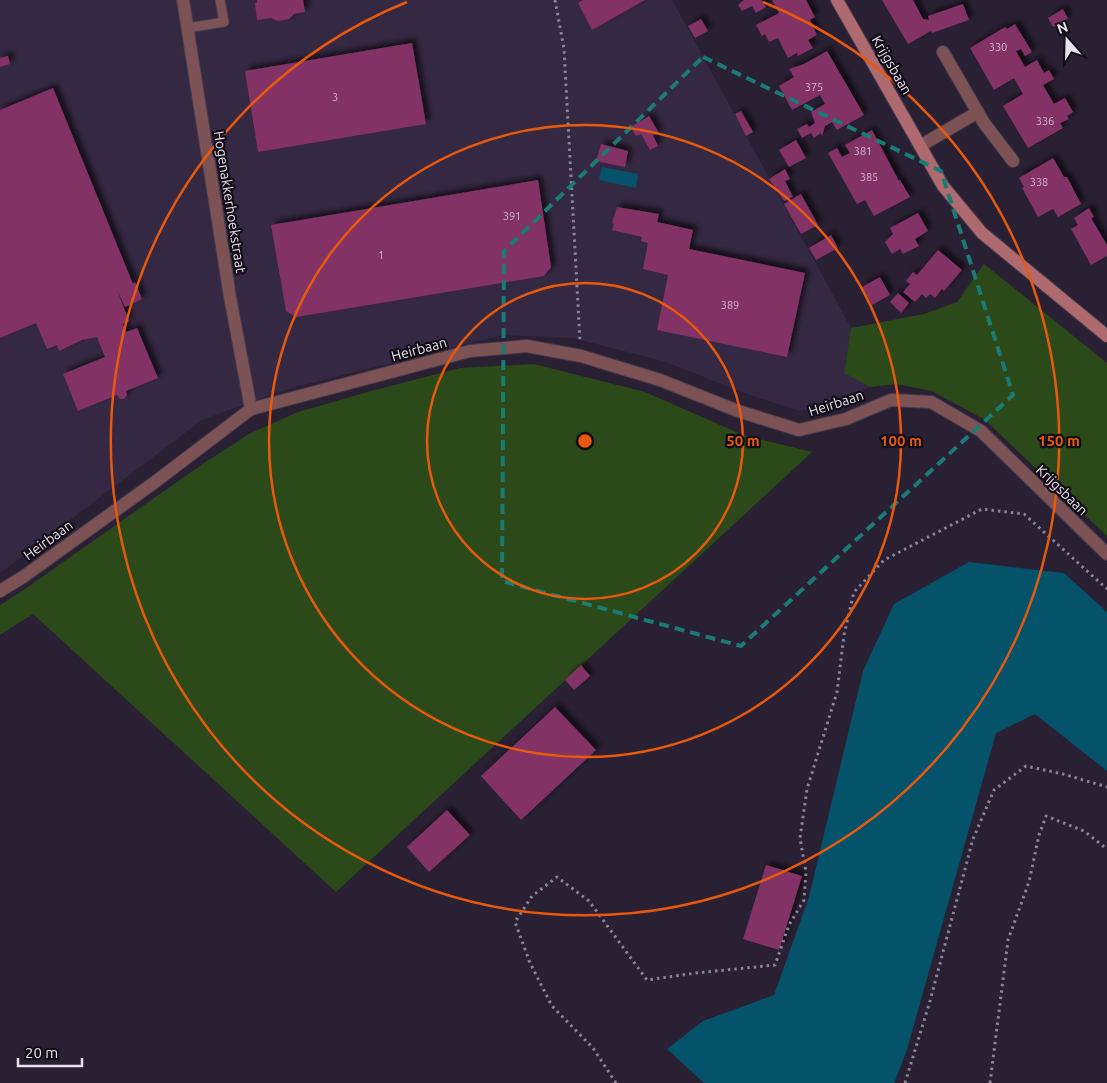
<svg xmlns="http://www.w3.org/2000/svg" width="1107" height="1083" viewBox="0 0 1107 1083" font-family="Ubuntu,sans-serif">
<defs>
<filter id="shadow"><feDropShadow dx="4.5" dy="-4.5" stdDeviation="2.5" flood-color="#0009"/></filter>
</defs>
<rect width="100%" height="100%" fill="#2a2034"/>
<!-- built -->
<polygon fill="#352842" points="0,0 672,0 851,328 844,373 870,387 840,401 800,411 744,393 666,362 573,338 502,335 288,389 202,420 0,573"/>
<!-- green -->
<g fill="#2b4919">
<polygon points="984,264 1107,363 1107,536 985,420 932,391 896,384 870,387 844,373 851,328 924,314 957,302"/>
<polygon points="534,364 645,392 743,435 812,452 336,892 33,614 0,635 0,605 19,593 204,463 249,434 298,412 375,390 460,368"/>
</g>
<!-- water -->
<g fill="#04536a">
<polygon points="602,167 638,174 636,188 599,180"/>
<polygon points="969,562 1064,573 1107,612 1107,771 1035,714 996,733 906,1053 894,1083 704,1083 667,1049 703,1021 774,995 809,897 863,671 894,604"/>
</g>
<!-- building -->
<g fill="#833165" filter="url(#shadow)">
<polygon points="257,0 303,0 305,12 294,14 289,19 284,20 278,21 271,18 257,20 255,3 257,3"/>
<polygon points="583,0 645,0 592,30 578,3"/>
<polygon points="744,0 762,0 766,7 756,13 752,6 742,11 738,5"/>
<polygon points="772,0 806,0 815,17 810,20 817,35 808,40 813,48 798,56 797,53 788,58 778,38 769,42 765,34 762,36 756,25 779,13"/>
<polygon points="882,0 913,0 923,19 929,20 928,16 963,4 969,20 932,33 931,31 908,44"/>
<polygon points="1063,9 1068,19 1053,27 1048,18"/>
<polygon points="701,19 708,31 695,38 688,26"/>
<polygon points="1015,24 1032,52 1025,56 1021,49 1016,51 1025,67 1037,60 1044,73 1049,70 1054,79 1043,85 1054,104 1065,98 1073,112 1067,116 1069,119 1060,123 1063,128 1028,148 1003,106 1023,94 1014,78 994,90 970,48 1005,27 1007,29"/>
<polygon points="412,43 426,124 258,152 245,71"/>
<polygon points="827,51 864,115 837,130 832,122 825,126 822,136 821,133 814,138 811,133 802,138 797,129 807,124 809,127 815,123 811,112 825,104 820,95 792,110 779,86 794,77 789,69 804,64"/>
<polygon points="8,56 10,64 0,67 0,58"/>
<polygon points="53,88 133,284 135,282 142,299 125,307 117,290 129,321 123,324 126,332 137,328 158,378 126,391 127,395 124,399 120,399 117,395 78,411 63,374 105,357 97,337 82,340 59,351 57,345 47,349 36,323 0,338 0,110"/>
<polygon points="741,111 753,132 746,136 735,114"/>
<polygon points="649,116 659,133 653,135 658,146 650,150 641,134 636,136 631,127"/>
<polygon points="872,130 899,181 900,180 910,197 874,216 865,200 857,204 828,153 837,148 842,157 850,153 845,145"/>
<polygon points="796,140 806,158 789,167 779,150"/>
<polygon points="601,144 628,151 625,167 596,161"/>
<polygon points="1053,158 1064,177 1067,177 1081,204 1058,217 1053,209 1038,217 1022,188 1024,187 1019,178"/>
<polygon points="785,169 790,179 785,181 793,197 784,201 769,179"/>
<polygon points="538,180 551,267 544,276 296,317 286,311 271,225"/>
<polygon points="801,194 818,225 801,234 784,204"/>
<polygon points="617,207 659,214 657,222 693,230 689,249 805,273 787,357 657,330 668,275 643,269 648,243 641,241 642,237 612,230 614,224 612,223"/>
<polygon points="1089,208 1094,217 1091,218 1107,245 1107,256 1091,265 1071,229 1078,225 1074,218"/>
<polygon points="918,213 928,231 915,239 919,246 903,254 900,249 892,254 885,242 893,234 890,228"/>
<polygon points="831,235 838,248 816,260 809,248"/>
<polygon points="938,250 962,270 944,291 942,289 935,298 930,294 926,298 922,294 915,302 903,292 910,284 906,281 913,272 917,275"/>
<polygon points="880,277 890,295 872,305 862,287"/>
<polygon points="898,293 909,303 901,313 890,302"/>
<polygon points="581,665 590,676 574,690 565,680"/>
<polygon points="555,707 596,750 521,820 481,776"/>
<polygon points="447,810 470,835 429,872 407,847"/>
<polygon points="766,865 802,876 779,950 743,939"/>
</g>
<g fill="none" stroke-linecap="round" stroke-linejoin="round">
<defs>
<polyline id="service" points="187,28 224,22 220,0"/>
<g id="minor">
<polyline points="183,0 230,297 251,409"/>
<polyline points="943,52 984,123 1013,161"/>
<polyline points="920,146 978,112"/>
<polyline points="0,591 23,577 155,482 251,409 470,351 527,346 581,356 660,380 738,411 799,430 846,419 891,400 931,402 981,431 1107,554"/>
</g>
<polyline id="secondary" points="837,0 943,186 982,233 1107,336"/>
</defs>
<!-- service casing -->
<use href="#service" stroke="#453b4e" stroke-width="11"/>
<!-- minor casing -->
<use href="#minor" stroke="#453b4e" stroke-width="14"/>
<!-- secondary casing -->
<use href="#secondary" stroke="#453b4e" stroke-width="14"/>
<!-- path -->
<g stroke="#8c8495" stroke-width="3" stroke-dasharray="2.5 4" stroke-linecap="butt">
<polyline points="555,0 564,49 580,341"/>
<polyline points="616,1083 593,1048 552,1006 530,963 515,922 532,896 557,877 589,901 647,980 696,973 775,965 789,925 804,900 806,872 800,838 807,789 837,692 844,635 854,592 884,560 982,509 1024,514 1107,589"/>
<polyline points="905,1083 930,1001 973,839 994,790 1026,766 1063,774 1107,787"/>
<polyline points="990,1083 1008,940 1029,882 1039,835 1046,816 1084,831 1107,849"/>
</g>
<!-- service -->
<use href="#service" stroke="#7d5254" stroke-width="9"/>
<!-- minor -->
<use href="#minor" stroke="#7d5254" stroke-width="12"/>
<!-- secondary -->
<use href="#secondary" stroke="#ae6a6e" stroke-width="12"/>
</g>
<!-- marked area -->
<path fill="none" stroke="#1a7b74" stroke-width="4" stroke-dasharray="10 6" stroke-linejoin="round" d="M703,57L941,171L1013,395L741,646L502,581L504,251Z"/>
<!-- distance rings -->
<g fill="none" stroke="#e8590c" stroke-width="2.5">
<circle cx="585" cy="441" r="158"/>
<circle cx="585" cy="441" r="316"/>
<path d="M763 2A474 474 0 1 1 407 2"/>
</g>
<g text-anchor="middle" stroke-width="4.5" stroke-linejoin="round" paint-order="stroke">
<!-- number labels -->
<g font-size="11" fill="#cfb6cd">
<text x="998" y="51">330</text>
<text x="814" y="91">375</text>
<text x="335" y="101">3</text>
<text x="1045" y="125">336</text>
<text x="863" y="155">381</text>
<text x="869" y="181">385</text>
<text x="1039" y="186">338</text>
<text x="512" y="220">391</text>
<text x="381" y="259">1</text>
<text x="730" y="309">389</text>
</g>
<!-- street labels -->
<g font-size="14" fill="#e8e2f0" stroke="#110c15">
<text transform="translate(892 65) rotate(60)" y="5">Krijgsbaan</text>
<text transform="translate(230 202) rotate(81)" y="5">Hogenakkerhoekstraat</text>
<text transform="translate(419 349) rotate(-15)" y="5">Heirbaan</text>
<text transform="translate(836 403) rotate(-18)" y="5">Heirbaan</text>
<text transform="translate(1062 490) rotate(44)" y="5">Krijgsbaan</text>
<text transform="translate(48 540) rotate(-36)" y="5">Heirbaan</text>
</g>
</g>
<circle cx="585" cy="441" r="8" fill="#e8590c" stroke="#110c15" stroke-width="2.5"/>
<g font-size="15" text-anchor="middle" font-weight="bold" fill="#e8590c" stroke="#110c15" stroke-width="4.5" stroke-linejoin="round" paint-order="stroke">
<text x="743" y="446">50 m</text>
<text x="901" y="446">100 m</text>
<text x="1059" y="446">150 m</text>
</g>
<!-- north arrow -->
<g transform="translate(1067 40) rotate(340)" stroke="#110c15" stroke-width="4" paint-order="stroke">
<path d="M0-4L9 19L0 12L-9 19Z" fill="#e8e2f0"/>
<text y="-8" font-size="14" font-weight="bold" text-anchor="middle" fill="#e8e2f0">N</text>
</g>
<!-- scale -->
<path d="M18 1058v8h64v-8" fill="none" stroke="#e8e2f0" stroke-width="2.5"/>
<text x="25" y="1058" font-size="15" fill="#e8e2f0" stroke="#110c15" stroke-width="4" paint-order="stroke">20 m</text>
</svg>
